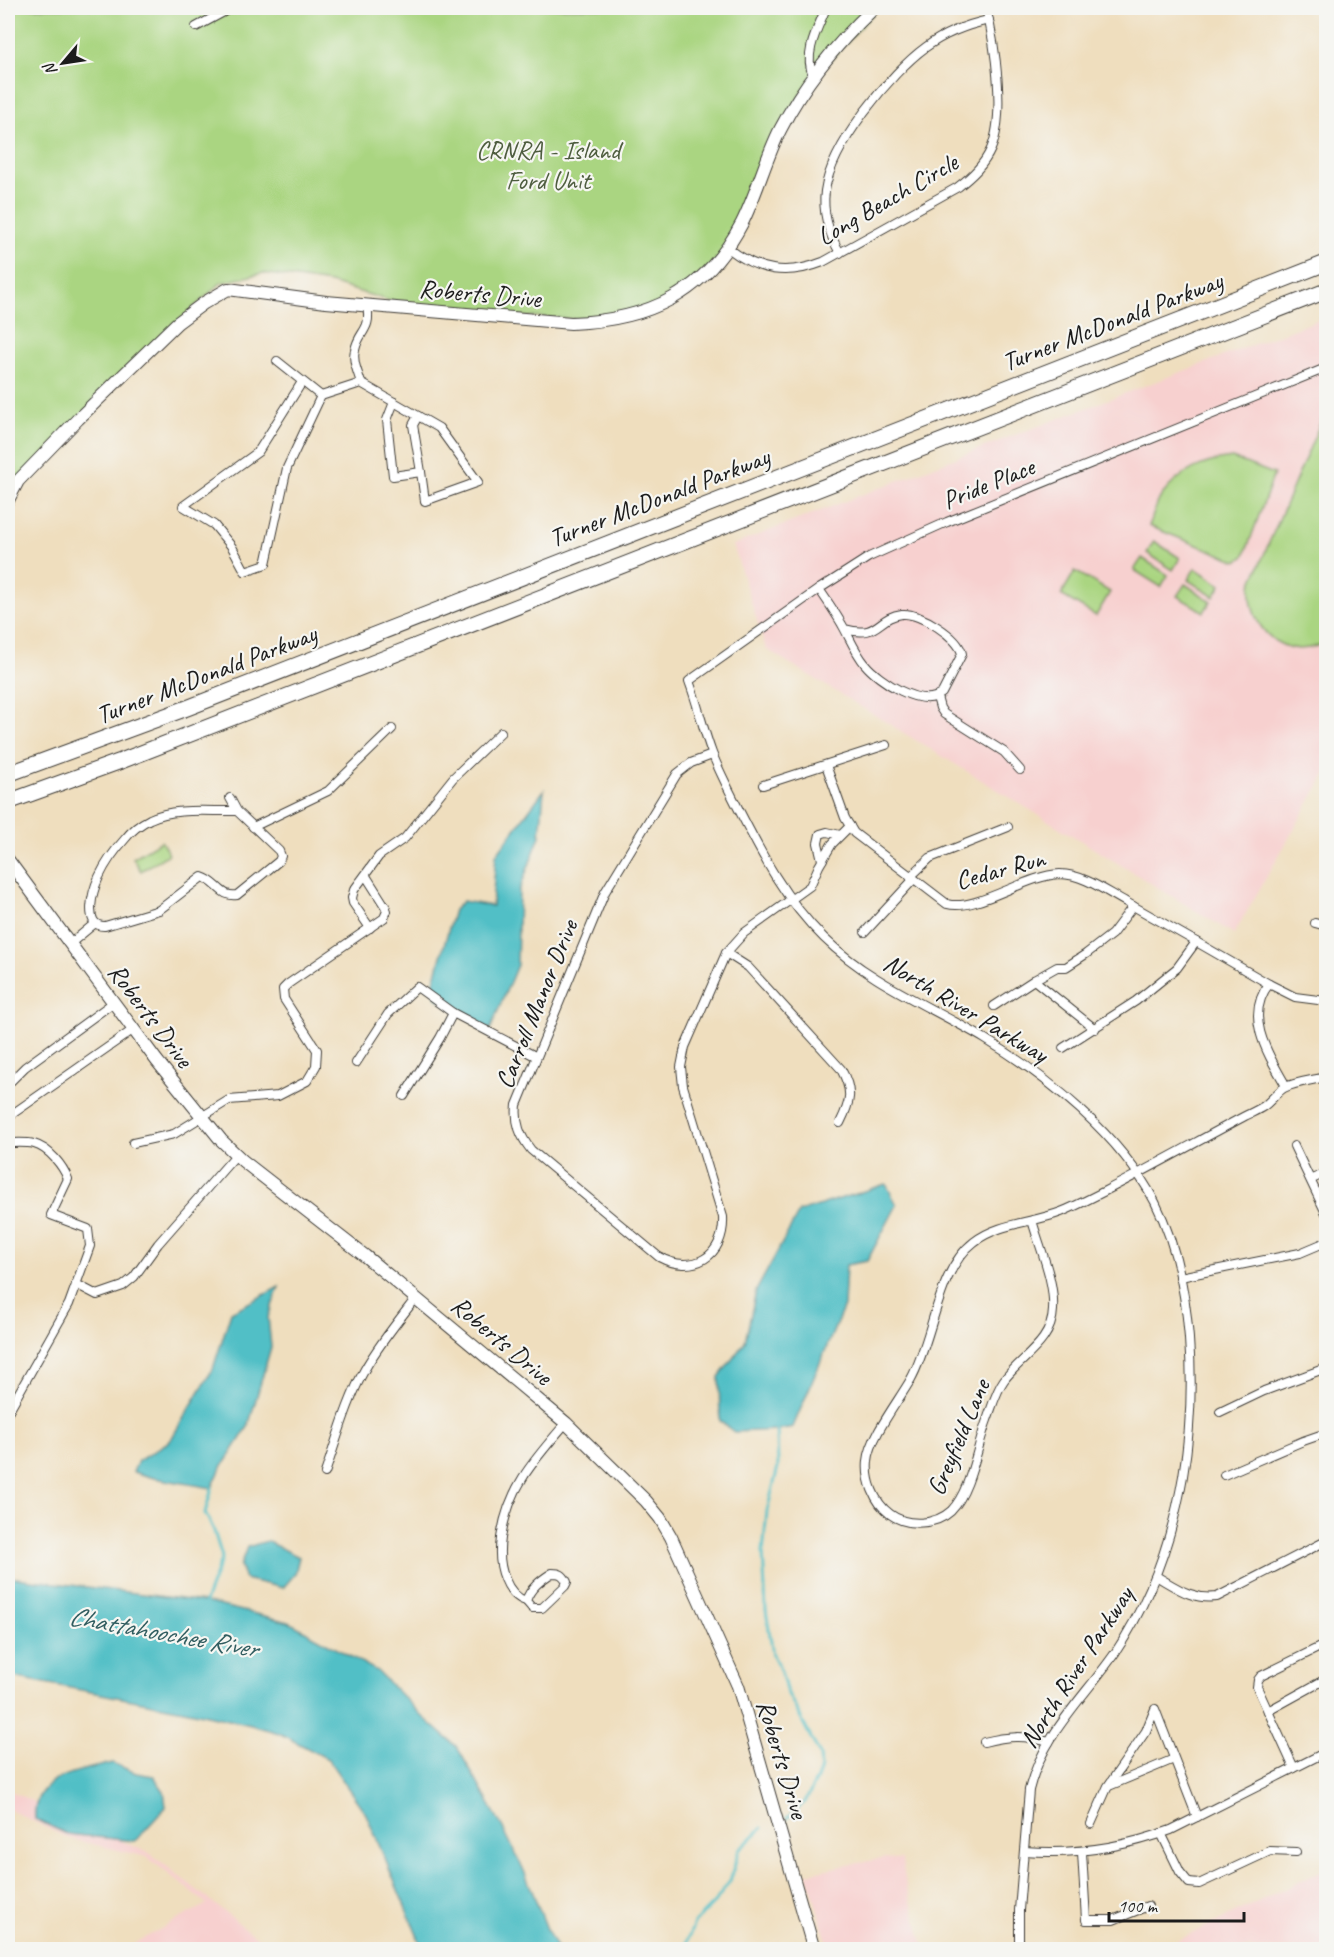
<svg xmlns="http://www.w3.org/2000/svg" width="1334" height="1957" viewBox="0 0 1334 1957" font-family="Caveat,sans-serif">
<rect width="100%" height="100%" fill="#f6f6f2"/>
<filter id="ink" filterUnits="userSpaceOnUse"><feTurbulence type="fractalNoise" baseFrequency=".0167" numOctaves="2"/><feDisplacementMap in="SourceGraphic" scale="12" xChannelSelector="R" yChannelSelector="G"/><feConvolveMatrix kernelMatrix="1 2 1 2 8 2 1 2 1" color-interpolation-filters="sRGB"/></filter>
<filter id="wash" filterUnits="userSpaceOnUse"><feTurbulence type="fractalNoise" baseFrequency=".008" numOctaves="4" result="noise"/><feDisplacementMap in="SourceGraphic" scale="24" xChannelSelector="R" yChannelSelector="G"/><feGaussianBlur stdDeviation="1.35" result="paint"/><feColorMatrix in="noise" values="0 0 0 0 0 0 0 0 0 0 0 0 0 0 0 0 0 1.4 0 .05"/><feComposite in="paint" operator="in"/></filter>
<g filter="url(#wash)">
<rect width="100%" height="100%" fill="#efdebe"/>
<!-- built -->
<g fill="#f7d0cf">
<polygon points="1326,317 1326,773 1234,934 766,649 733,545 1002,440"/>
<polygon points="8,1790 151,1854 272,1949 124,1949 207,1904 147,1857 67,1838 8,1809"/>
<polygon points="884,1858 902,1859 906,1885 925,1949 829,1949 807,1873"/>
<polygon points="1326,1869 1326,1949 1160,1949"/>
</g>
<!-- green -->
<g fill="#aad581" stroke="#63784e" stroke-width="1.5">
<polygon points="8,8 878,8 801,93 722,256 670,299 616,321 427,312 330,283 263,273 221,283 180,320 8,492"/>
<path d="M1325,412L1326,413V642C1284,664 1247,628 1251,585Z"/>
<path d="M1232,458L1274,474L1244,557L1237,561L1149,526C1153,516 1156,503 1162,495C1182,470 1202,462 1232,458Z"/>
<polygon points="1154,541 1180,558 1173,570 1147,553"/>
<polygon points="1142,558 1168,575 1161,587 1134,570"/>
<polygon points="1195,568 1221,585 1214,597 1188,580"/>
<polygon points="1075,571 1110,592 1096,616 1061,595"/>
<polygon points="1185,584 1211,601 1204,612 1177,596"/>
<polygon points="161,841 169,854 141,871 133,858"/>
</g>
<!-- water -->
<g fill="#51bfc6" stroke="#366e71" stroke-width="1.5">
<polygon points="544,790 540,836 519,891 517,965 490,1030 436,998 433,985 454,910 463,901 492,906 496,855"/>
<polygon points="886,1184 897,1205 867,1261 846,1265 844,1306 793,1427 777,1430 734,1432 720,1421 719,1377 745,1342 756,1291 799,1212"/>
<polygon points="279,1287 268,1317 271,1347 248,1427 220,1470 212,1488 154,1478 133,1472 138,1461 170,1441 213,1369 231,1312"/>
<polygon points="267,1541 299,1557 295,1574 283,1588 245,1579 240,1566 247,1547"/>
<polygon points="8,1577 205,1602 289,1622 377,1671 422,1716 457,1747 503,1828 525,1873 549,1934 557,1949 423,1949 366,1814 328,1759 279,1733 251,1725 194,1712 8,1676"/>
<path d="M112,1763L136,1773L153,1776L164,1791L166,1807L135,1841L67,1834L35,1819C32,1775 79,1772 112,1763Z"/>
</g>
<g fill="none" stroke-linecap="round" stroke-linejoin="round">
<!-- stream -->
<g stroke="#51bfc6" stroke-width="3">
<polyline points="777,1430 778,1467 767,1511 763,1552 766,1610 773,1655 781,1671 786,1690 820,1755 821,1768 816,1781 805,1802 787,1818"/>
<polyline points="206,1604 205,1602 222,1557 213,1528 205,1513 212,1488"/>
<polyline points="684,1950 694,1923 715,1902 730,1881 739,1850 762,1828"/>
</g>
</g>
</g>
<g filter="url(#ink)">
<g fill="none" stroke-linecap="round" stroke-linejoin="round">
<defs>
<g id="street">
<polyline points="196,27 231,8"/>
<path d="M813,75C803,54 818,28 826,8"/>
<path d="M728,248C759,272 787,276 823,262L958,187C972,176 984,165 991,149C1006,114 995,44 986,8"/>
<path d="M840,253C829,234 822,214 825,191C831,146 890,73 926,47C945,33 966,25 989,20"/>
<path d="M367,306C372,331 359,330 355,350C352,361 358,372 361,383L439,428L478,482L425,501L421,472"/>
<polyline points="277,361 321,396"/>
<polyline points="302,382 258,452 183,506 214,525 232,547 245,571 266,564 287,468 321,396 361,383"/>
<polyline points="394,402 387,420 393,476 421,472 413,425 418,416"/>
<path d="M819,589C828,602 837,615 844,628C851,641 856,653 865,664C878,680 922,710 942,693L962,654C959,637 919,612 902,614C876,617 880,639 845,629"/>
<polyline points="937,697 940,708 944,714 1004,752 1020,770"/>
<path d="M712,755L691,763L677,774L605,892L517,1105C515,1123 520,1136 531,1150L659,1257C693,1275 725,1257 723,1217L683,1086L681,1067L685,1047L726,953L744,933L810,886L819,866L832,844L850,826"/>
<path d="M826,765L845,818L854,833L947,904C977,912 1025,875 1060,874C1083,874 1107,892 1126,902C1174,929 1221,956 1269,984"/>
<polyline points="763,785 886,745"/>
<path d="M230,798L237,811L279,851L281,856L279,861L237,895C221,898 217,881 202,877L159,910L105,926C82,927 93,890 99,877C105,864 115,850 125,839C132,830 140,824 150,819C176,807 209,812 237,811"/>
<polyline points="253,827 328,791 392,729"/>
<polyline points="822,860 818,843 820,834 827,832 840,835"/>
<polyline points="910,877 930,858 1008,827"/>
<polyline points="1315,923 1326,926"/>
<polyline points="370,928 353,903 352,898 354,890 379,856 405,838 453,778 501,732"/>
<polyline points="865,932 913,880"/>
<polyline points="70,944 94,924"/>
<path d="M726,953L748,967L841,1069C853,1091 851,1101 840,1123"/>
<polyline points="1034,980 1095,1029"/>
<polyline points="994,1006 1034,980 1057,967 1066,967 1086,954 1112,934 1133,906"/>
<polyline points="1063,1048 1136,1001 1177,968 1196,942"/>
<polyline points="356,1063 388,1014 417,987 453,1013"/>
<polyline points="8,1084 25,1067 114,1002"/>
<path d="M1286,1086C1269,1056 1243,1017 1269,984L1295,997L1326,1001"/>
<polyline points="404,1096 440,1038 453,1013 535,1056"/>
<polyline points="8,1117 134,1029"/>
<polyline points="133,1143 174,1134 229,1100 278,1096 307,1081 316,1066 317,1050 284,999 283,989 288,984 384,918 387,911 385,906 366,876"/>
<polyline points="1294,1146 1326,1213"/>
<polyline points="1312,1179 1326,1173"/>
<path d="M1032,1220C1040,1249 1055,1281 1053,1310C1052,1343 1021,1357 1004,1380C996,1391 992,1407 987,1420C977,1446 971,1491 951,1511C936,1525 907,1527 890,1514C874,1502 866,1480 868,1461C870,1437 898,1402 911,1379C933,1340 937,1270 974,1242C998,1223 1033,1223 1061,1212C1076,1206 1091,1198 1105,1191C1152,1167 1198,1141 1245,1116C1251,1113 1258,1110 1264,1106C1271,1101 1277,1092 1284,1088C1294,1082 1315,1080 1326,1077"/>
<polyline points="1180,1277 1300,1253 1326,1242"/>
<polyline points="76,1284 97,1295 123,1286 134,1277 158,1244 236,1155"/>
<path d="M8,1412L69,1304L90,1246L88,1229L51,1215L68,1179C63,1166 49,1148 34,1144C26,1142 16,1143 8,1143"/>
<polyline points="1220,1412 1264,1391 1326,1368"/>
<path d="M325,1473C337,1439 347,1401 365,1369C379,1344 398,1321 416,1298"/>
<polyline points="1224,1475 1303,1441 1326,1433"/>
<path d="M552,1573C560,1573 563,1574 567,1582L565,1586L542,1608H532L526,1601C530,1588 541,1580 552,1573Z"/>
<path d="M1156,1576C1177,1588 1192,1600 1217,1597L1326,1541"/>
<path d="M526,1601C516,1598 509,1589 505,1579C499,1565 499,1552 501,1538C508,1488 534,1460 566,1423"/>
<polyline points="1268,1711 1326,1679"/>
<path d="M984,1742C1008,1736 1024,1735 1049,1742"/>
<polyline points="1294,1768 1257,1687 1258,1680 1261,1676 1326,1644"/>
<polyline points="1109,1786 1174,1759"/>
<polyline points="1091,1824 1108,1786 1146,1731 1155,1709 1197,1817"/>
<polyline points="1161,1833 1180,1872 1189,1883 1199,1884 1270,1851 1296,1852"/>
<path d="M1024,1851C1075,1855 1122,1848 1171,1830L1326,1752"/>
<polyline points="1082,1852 1086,1920 1113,1920 1148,1906"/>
<path d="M1019,1950V1910L1029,1790C1043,1734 1083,1699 1115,1653C1151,1599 1172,1540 1183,1476C1197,1393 1194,1279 1155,1202C1120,1135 1048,1077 985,1039C930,1006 870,983 824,938C785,900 762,855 738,808C729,790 719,771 712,753C703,729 698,705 689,681L819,589L869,557L947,522L1326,368"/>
</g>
<g id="secondary">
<path d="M8,500L18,481L78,419L177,323L204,303L228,289L326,302L571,323C649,320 705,294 742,223C757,193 765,160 780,130C804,83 836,44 874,8"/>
<polyline points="8,860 157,1061 221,1140 243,1161 365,1256 566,1423 646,1501 660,1518 671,1537 738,1686 814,1950"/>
</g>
<g id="highway">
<polyline points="8,774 187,708 1326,263"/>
<polyline points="8,802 121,761 1326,291"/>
</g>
</defs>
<!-- street casing -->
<use href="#street" stroke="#3c3934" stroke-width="10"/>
<!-- secondary casing -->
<use href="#secondary" stroke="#3c3934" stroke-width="14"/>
<!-- highway casing -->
<use href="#highway" stroke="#3c3934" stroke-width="17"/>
<!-- street -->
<use href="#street" stroke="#fff" stroke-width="8"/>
<!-- secondary -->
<use href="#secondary" stroke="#fff" stroke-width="12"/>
<!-- highway -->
<use href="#highway" stroke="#fff" stroke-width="15"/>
</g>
</g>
<g text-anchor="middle" stroke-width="4.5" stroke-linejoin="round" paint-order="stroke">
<!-- park labels -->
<g font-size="26" fill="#4e5d3f" stroke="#f6f6f2">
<text x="548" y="159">CRNRA - Island<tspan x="548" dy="30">Ford Unit</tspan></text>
</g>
<!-- street labels -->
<g font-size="26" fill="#1c1c1c" stroke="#f6f6f2">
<text transform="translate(887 199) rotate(-30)" y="9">Long Beach Circle</text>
<text transform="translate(480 293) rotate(5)" y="9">Roberts Drive</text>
<text transform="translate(1112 321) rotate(-21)" y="9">Turner McDonald Parkway</text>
<text transform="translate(988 483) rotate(-22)" y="9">Pride Place</text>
<text transform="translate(659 497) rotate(-21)" y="9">Turner McDonald Parkway</text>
<text transform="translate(206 674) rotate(-21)" y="9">Turner McDonald Parkway</text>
<text transform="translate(1000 869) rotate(-15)" y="9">Cedar Run</text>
<text transform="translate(536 1004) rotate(-68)" y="9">Carroll Manor Drive</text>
<text transform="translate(966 1008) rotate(31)" y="9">North River Parkway</text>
<text transform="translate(151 1015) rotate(53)" y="9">Roberts Drive</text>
<text transform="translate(502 1340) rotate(40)" y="9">Roberts Drive</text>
<text transform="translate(958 1437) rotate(-67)" y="9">Greyfield Lane</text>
<text transform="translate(1076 1667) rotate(-57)" y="9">North River Parkway</text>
<text transform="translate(783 1759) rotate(73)" y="9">Roberts Drive</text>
</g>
<!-- water labels -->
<g font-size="27" font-style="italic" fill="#315d60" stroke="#f6f6f2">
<text transform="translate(163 1632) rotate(10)" y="9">Chattahoochee River</text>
</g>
</g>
<!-- margin -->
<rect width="1334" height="1957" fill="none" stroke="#f6f6f2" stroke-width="30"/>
<!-- north arrow -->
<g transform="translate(63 63) rotate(241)" stroke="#f6f6f2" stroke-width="4.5" paint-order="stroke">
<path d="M0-4.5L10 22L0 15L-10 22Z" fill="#1c1c1c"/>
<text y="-9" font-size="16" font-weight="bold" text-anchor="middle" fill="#1c1c1c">N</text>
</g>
<!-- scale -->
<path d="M1109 1912v9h135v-9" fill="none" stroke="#1c1c1c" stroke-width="3"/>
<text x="1118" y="1912" font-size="18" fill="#1c1c1c" stroke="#f6f6f2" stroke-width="4.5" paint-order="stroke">100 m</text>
</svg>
